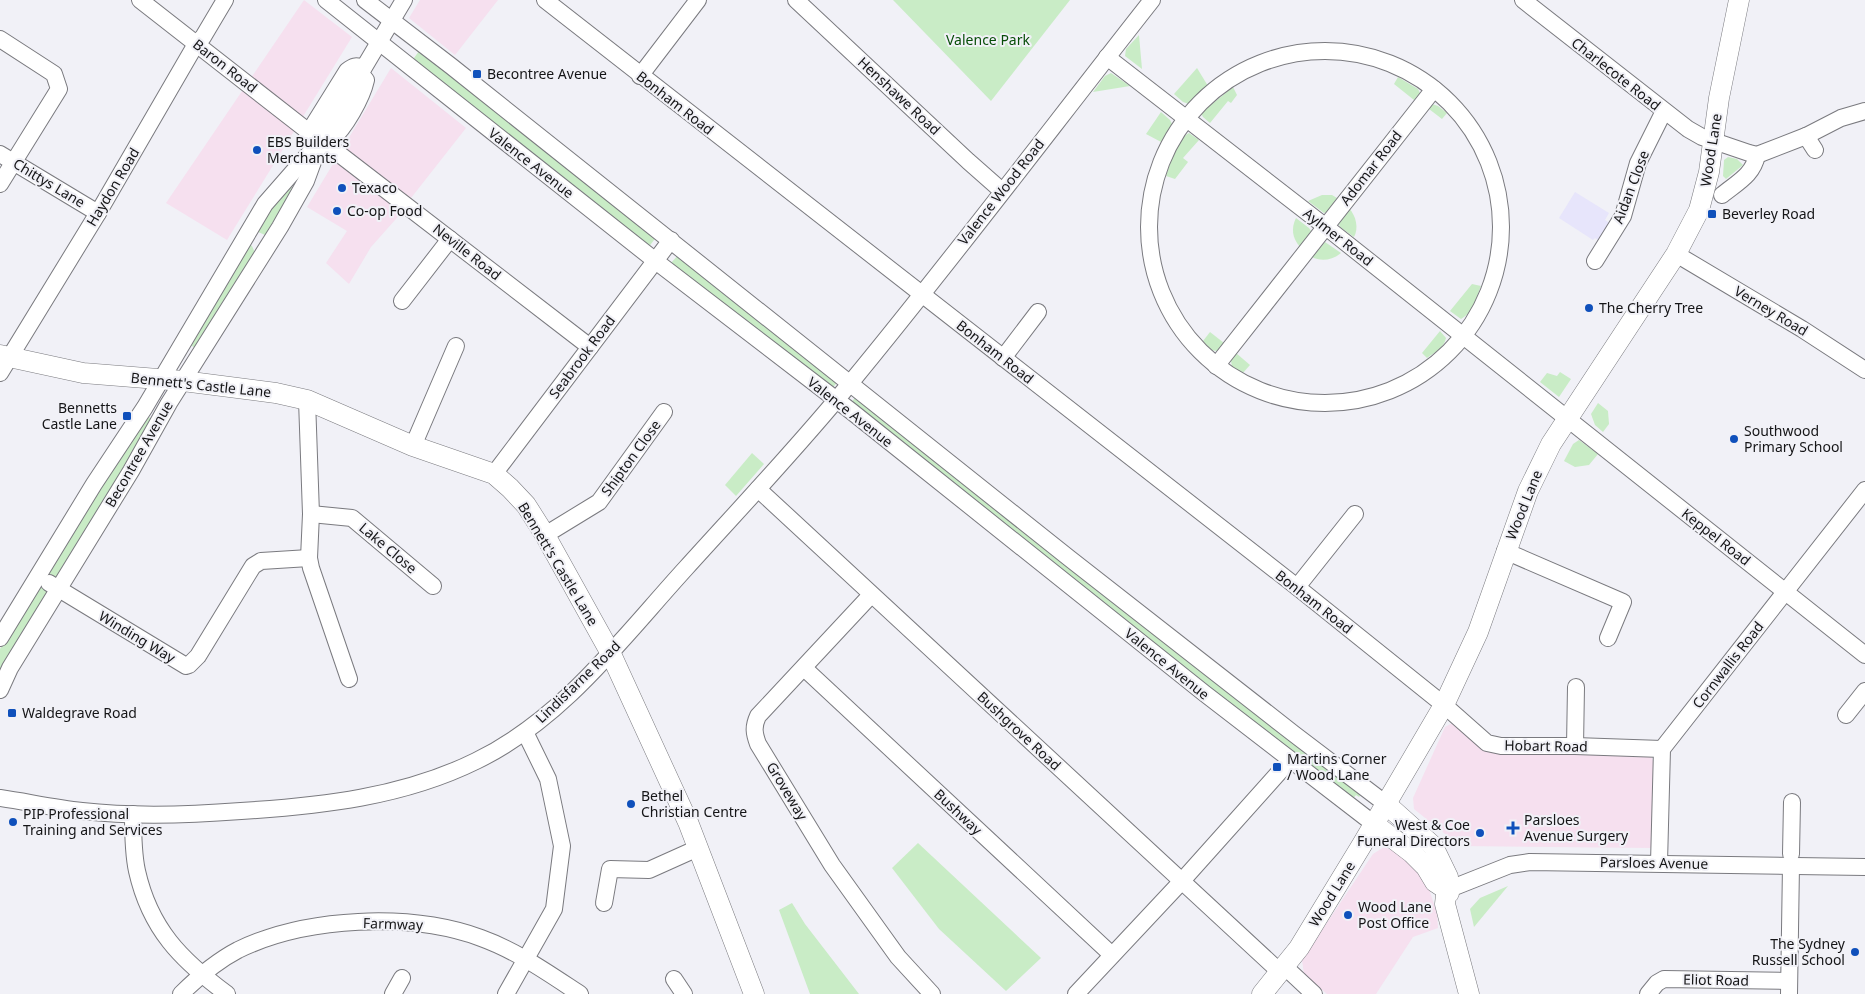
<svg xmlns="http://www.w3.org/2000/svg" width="1865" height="994" viewBox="0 0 1865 994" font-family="'Noto Sans',sans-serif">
<rect width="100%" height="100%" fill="#f1f1f7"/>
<!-- commercial -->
<g fill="#f6e0ef">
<polygon points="304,0 352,37 227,240 166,203"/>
<polygon points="420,0 498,0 455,55 409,18"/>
<polygon points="391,68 466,128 411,198 403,211 371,247 349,284 326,263 347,231 307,207"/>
<polygon points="1454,722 1483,742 1651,756 1653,761 1652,845 1651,848 1460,846 1414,809 1413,798 1445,727"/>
<polygon points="1384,847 1396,852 1425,876 1437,914 1438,928 1413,937 1376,994 1327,994 1304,974 1302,960 1373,854"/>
</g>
<!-- industrial -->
<polygon fill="#e7e5fb" points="1575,192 1609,213 1605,220 1611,224 1600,241 1595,238 1593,240 1559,218"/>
<!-- green -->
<g fill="#c9ecc6">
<polygon points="893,0 1070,0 991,101"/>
<polygon points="1139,35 1142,69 1125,56 1126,49"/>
<polygon points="421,48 657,236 648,248 412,61"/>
<polygon points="1197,68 1208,86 1189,104 1183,102 1174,94"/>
<polygon points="1111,73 1130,86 1093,92 1105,76"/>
<polygon points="1398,77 1418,89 1420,93 1414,100 1394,84"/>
<polygon points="1233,87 1237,95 1231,103 1228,101 1210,123 1203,117 1201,113"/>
<polygon points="1432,104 1438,106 1447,113 1442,119 1429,109"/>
<polygon points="1161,112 1170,120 1172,124 1163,143 1146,134"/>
<path d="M1189,133L1199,140L1183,158L1188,162L1175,179L1166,176C1171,163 1175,140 1189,133Z"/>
<polygon points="1728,157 1737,159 1743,165 1726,179 1723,176 1724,160"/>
<polygon points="298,174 283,207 265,235 256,231 273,202"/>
<polygon points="1322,195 1332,195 1337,198 1327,212 1324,213 1308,201"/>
<path d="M1349,208C1356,216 1359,228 1354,237L1340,227L1339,224Z"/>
<path d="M1296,218L1309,228L1311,231L1300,247C1292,238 1291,228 1296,218Z"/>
<path d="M1325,242L1341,253C1333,260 1321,262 1312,257Z"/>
<polygon points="249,244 252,246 256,255 195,348 189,344"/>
<polygon points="680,253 839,380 831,390 670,264"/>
<path d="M1472,284L1481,286C1476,298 1473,313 1461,319L1450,311Z"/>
<path d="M1440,331L1446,338C1444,348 1435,352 1427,358L1422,353Z"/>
<polygon points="1210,332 1224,343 1217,351 1210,350 1203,341"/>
<polygon points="1236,353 1250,365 1242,374 1232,367 1231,361"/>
<polygon points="1560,372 1571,379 1559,397 1540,382 1547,373 1557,376"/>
<polygon points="858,394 1363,792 1359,797 1356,795 1352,800 850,404"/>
<polygon points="1598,403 1608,411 1609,424 1603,432 1595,425 1591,414"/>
<polygon points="145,416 154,419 57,578 49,574 50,570"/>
<polygon points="1579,440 1598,454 1589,465 1575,467 1564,461 1573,444"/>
<polygon points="752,453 764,464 736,496 725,485"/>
<polygon points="43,587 47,592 0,676 0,649 32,595 39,588"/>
<polygon points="918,843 1041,958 1006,991 939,929 892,868"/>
<polygon points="1508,886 1474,927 1470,909 1480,898"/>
<polygon points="792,903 805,924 859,994 810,994 779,910"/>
</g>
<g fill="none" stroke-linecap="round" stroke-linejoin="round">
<defs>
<g id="minor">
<polyline points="140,0 309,132"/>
<polyline points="326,0 662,266 851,411 1204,693 1374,824"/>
<polyline points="365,0 451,66 1069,558 1294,734 1386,804"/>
<polyline points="545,0 1297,587 1444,705 1487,743 1501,746 1575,746 1662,749"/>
<polyline points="796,0 968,161 1002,191"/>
<polyline points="1523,0 1688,129 1702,137 1749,153 1757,155 1806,136 1841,118 1865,111"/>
<polyline points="0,39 54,74 59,89 0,184"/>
<circle cx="1325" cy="227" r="176"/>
<polyline points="1107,57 1326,227 1865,655"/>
<polyline points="640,76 698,0"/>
<polyline points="1806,136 1815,150"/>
<path d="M306,140L309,132L347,71C353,66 356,65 363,68"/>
<polyline points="321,140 590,347"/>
<polyline points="0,154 98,213"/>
<path d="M1722,195C1738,182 1753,175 1757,155"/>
<polyline points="1676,254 1802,329 1865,370"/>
<polyline points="1595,261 1623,216 1638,163 1664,111"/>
<polyline points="402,301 450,239"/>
<polyline points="1003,358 1038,312"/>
<polyline points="1216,366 1434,89"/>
<polyline points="0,373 98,213 196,44 203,37 225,0"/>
<polyline points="307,400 311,514 309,558 311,568 349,679"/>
<polyline points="413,446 456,346"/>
<polyline points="494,474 671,240"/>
<polyline points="758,489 1280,972"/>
<polyline points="311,514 352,518 433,586"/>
<polyline points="545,535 599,502 664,412"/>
<polyline points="1505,551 1623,602 1608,638"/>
<polyline points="49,583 186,666 189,665 198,656 253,566 261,561 309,558"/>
<polyline points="1297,587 1355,514"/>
<path d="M871,595L758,716C753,727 754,733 758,744L832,865L898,957L932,994"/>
<path d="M0,638L94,484L145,407L265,204L321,140H331C345,128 362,98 366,80L360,73"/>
<polyline points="804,668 1112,955"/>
<polyline points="0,690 10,668 131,471 169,403 280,227 306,181 321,140 404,0"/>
<polyline points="1846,715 1865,691"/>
<polyline points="1575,746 1576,687"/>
<path d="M0,798C27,802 55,808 82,811C135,817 189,815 241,811C321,806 403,797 476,761C563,719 623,637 686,568C742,506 800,445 852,381C955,256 1052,127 1152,0"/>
<path d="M133,814C133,833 133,853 137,871C150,929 181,960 227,994"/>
<polyline points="1791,854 1792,802"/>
<polyline points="1659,863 1662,749 1865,490"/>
<polyline points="1447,890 1510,865 1530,862 1865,867"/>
<polyline points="604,903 610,869 649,870 698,848"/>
<polyline points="1285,967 1314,994"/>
<polyline points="674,979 684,994"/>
<path d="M181,994C198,977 217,961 238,950C306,917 410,912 481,938C517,951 548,973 580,994"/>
<polyline points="393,994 402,978"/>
<polyline points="506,994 554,909 562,846 548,779 525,732"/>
<polyline points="1076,994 1181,882 1290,760"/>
<polyline points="1648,994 1657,983 1664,979 1789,981"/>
<polyline points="1789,994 1791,865"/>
</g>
<g id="major">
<polyline points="0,355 83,373 183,381 276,393 307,400 413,446 494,474 510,488 526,505 545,535 610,652 688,822 754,994"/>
<polyline points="1386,804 1433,846 1448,877 1445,904 1469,994"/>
<polyline points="1374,824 1412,853 1426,867 1435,882 1447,890 1449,893"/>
<polyline points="1262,994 1299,948 1363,843 1444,705 1478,632 1528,491 1551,444 1676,254 1699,210 1709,172 1719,98 1739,0"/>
</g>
</defs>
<!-- minor casing -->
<use href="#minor" stroke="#7a7a7f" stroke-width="18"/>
<!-- major casing -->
<use href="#major" stroke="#7a7a7f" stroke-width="21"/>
<!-- minor -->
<use href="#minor" stroke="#fff" stroke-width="16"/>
<!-- major -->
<use href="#major" stroke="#fff" stroke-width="20"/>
</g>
<!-- markers -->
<g fill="#0f50bb" stroke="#f1f1f7" stroke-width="2">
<rect x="472" y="69" width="10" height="10" rx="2.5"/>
<circle cx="257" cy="150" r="5"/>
<circle cx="342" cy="188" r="5"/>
<circle cx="337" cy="211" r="5"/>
<rect x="1707" y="209" width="10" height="10" rx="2.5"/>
<circle cx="1589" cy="308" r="5"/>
<rect x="122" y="411" width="10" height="10" rx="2.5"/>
<circle cx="1734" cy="439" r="5"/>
<rect x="7" y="708" width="10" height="10" rx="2.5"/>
<rect x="1272" y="762" width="10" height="10" rx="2.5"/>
<circle cx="631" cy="804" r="5"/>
<circle cx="13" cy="822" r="5"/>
<path d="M1510.5 820.5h5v5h5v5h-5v5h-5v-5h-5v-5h5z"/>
<circle cx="1480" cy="833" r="5"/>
<circle cx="1348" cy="915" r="5"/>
<circle cx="1855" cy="952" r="5"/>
</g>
<g text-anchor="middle" stroke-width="4" stroke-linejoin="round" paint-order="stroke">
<!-- park labels -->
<g font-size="14" fill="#074e08" stroke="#f1f1f7">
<text x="988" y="45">Valence Park</text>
</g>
<!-- street labels -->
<g font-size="14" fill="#151517" stroke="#f1f1f7">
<text transform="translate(225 66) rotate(38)" y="5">Baron Road</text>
<text transform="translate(1616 74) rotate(38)" y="5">Charlecote Road</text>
<text transform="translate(899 96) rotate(43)" y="5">Henshawe Road</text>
<text transform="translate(675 103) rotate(38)" y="5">Bonham Road</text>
<text transform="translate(1711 150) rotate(-81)" y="5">Wood Lane</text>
<text transform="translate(531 163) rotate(38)" y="5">Valence Avenue</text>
<text transform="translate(1371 168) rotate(-52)" y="5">Adomar Road</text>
<text transform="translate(49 183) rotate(31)" y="5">Chittys Lane</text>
<text transform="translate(113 187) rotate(-59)" y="5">Haydon Road</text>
<text transform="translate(1631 187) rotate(-69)" y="5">Aidan Close</text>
<text transform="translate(1001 192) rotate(-52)" y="5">Valence Wood Road</text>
<text transform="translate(1338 237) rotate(38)" y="5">Aylmer Road</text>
<text transform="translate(467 252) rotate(38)" y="5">Neville Road</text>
<text transform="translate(1771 311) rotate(31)" y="5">Verney Road</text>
<text transform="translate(995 352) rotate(38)" y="5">Bonham Road</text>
<text transform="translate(582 357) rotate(-53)" y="5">Seabrook Road</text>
<text transform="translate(201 385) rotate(6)" y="5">Bennett's Castle Lane</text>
<text transform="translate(850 412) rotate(38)" y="5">Valence Avenue</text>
<text transform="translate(139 454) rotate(-60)" y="5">Becontree Avenue</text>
<text transform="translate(631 458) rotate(-54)" y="5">Shipton Close</text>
<text transform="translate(1524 505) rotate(-68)" y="5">Wood Lane</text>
<text transform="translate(1716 537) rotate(38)" y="5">Keppel Road</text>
<text transform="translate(388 548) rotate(40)" y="5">Lake Close</text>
<text transform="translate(558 564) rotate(59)" y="5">Bennett's Castle Lane</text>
<text transform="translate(1314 602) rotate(38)" y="5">Bonham Road</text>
<text transform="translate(137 637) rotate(31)" y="5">Winding Way</text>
<text transform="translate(1167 664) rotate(39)" y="5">Valence Avenue</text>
<text transform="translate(1728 665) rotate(-52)" y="5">Cornwallis Road</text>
<text transform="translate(578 682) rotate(-44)" y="5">Lindisfarne Road</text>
<text transform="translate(1019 731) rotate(43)" y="5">Bushgrove Road</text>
<text transform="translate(1546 746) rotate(1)" y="5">Hobart Road</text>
<text transform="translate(787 791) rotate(59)" y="5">Groveway</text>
<text transform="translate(958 812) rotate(43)" y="5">Bushway</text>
<text transform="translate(1654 863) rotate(1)" y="5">Parsloes Avenue</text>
<text transform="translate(1332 894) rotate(-58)" y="5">Wood Lane</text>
<text transform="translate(393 924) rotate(2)" y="5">Farmway</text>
<text transform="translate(1716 980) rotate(1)" y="5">Eliot Road</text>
</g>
<!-- poi labels -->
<g font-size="14" fill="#151517" stroke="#f1f1f7" text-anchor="start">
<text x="487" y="79">Becontree Avenue</text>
<text x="267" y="147">EBS Builders<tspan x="267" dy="16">Merchants</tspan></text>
<text x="352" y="193">Texaco</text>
<text x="347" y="216">Co-op Food</text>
<text x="1722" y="219">Beverley Road</text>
<text x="1599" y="313">The Cherry Tree</text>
<text x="117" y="413" text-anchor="end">Bennetts<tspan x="117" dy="16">Castle Lane</tspan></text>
<text x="1744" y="436">Southwood<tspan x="1744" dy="16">Primary School</tspan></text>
<text x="22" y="718">Waldegrave Road</text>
<text x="1287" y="764">Martins Corner<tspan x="1287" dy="16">/ Wood Lane</tspan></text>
<text x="641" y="801">Bethel<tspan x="641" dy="16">Christian Centre</tspan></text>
<text x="23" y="819">PIP Professional<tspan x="23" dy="16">Training and Services</tspan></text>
<text x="1524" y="825">Parsloes<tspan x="1524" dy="16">Avenue Surgery</tspan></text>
<text x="1470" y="830" text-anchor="end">West &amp; Coe<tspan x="1470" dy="16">Funeral Directors</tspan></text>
<text x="1358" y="912">Wood Lane<tspan x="1358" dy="16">Post Office</tspan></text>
<text x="1845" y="949" text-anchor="end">The Sydney<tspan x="1845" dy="16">Russell School</tspan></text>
</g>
</g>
</svg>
